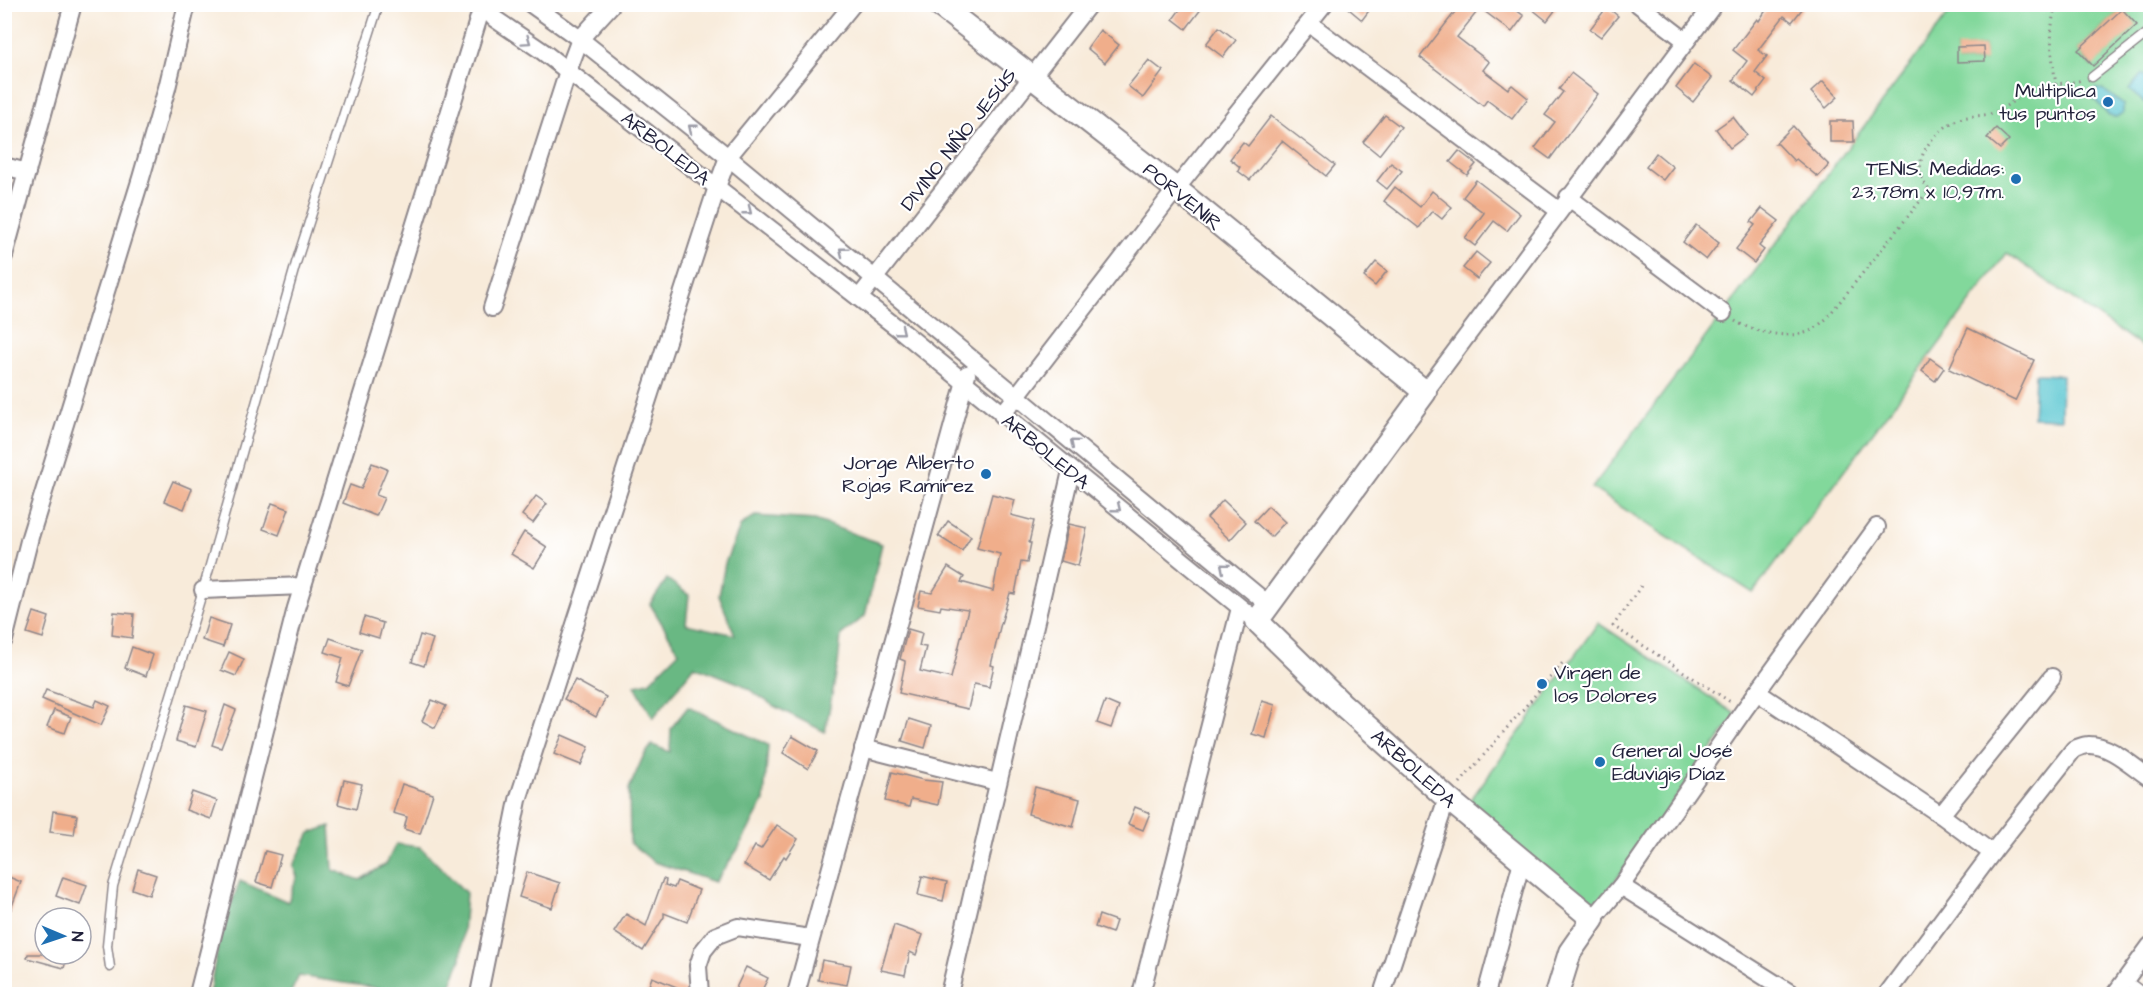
<svg xmlns="http://www.w3.org/2000/svg" width="2155" height="999" viewBox="0 0 2155 999" font-family="'Architects Daughter',sans-serif">
<rect width="100%" height="100%" fill="#fff"/>
<filter id="ink" filterUnits="userSpaceOnUse"><feTurbulence type="fractalNoise" baseFrequency=".0167" numOctaves="2"/><feDisplacementMap in="SourceGraphic" scale="12" xChannelSelector="R" yChannelSelector="G"/><feConvolveMatrix kernelMatrix="1 2 1 2 8 2 1 2 1" color-interpolation-filters="sRGB"/></filter>
<filter id="wash" filterUnits="userSpaceOnUse"><feTurbulence type="fractalNoise" baseFrequency=".008" numOctaves="4" result="noise"/><feDisplacementMap in="SourceGraphic" scale="24" xChannelSelector="R" yChannelSelector="G"/><feGaussianBlur stdDeviation="1.35" result="paint"/><feColorMatrix in="noise" values="0 0 0 0 0 0 0 0 0 0 0 0 0 0 0 0 0 1.4 0 .05"/><feComposite in="paint" operator="in"/></filter>
<g filter="url(#wash)">
<rect width="100%" height="100%" fill="#f8ebda"/>
<!-- green -->
<g fill="#82d89b" stroke="#527d6b" stroke-width="1.5" fill-rule="evenodd">
<path d="M1955,5H2150V81L2142,75L2130,90L2150,107V352L2007,253L1753,593L1592,488ZM2122,9L2136,25L2092,66L2078,50ZM1984,46V61L1958,62L1957,48ZM2102,89L2123,105L2117,117L2109,116L2093,97Z"/>
<polygon points="1598,623 1737,715 1596,907 1464,809"/>
</g>
<!-- forest -->
<g fill="#69b883" stroke="#466d5f" stroke-width="1.5">
<polygon points="755,516 815,520 882,544 865,616 841,635 838,664 825,732 774,706 741,684 695,666 653,718 635,685 649,682 679,652 650,604 667,579 689,595 686,624 735,635 719,596 725,563 741,525"/>
<polygon points="688,707 768,745 764,801 738,849 715,882 654,862 630,843 629,789 643,757 652,745 670,752 671,728"/>
<polygon points="330,826 333,870 360,880 386,864 396,844 420,847 466,893 461,959 447,994 391,994 377,988 299,976 290,994 209,994 221,930 240,881 288,902 297,876 293,866 310,833"/>
</g>
<!-- water -->
<g fill="#5bc7d2" stroke="#3e7486" stroke-width="1.5">
<polygon points="2142,74 2150,81 2150,107 2129,90"/>
<path d="M2095,89C2106,89 2115,98 2123,105V113L2117,117L2109,116L2093,97Z"/>
<polygon points="2035,374 2062,375 2061,419 2033,418"/>
</g>
<g id="blocks">
<!-- building -->
<g fill="#f0ae8b">
<polygon points="1184,4 1205,4 1186,29 1173,19"/>
<polygon points="1343,4 1374,4 1362,20"/>
<polygon points="1461,4 1508,4 1524,16 1512,32 1480,8 1457,37 1489,62 1483,70 1508,89 1512,85 1528,98 1512,119 1487,100 1483,106 1420,57"/>
<polygon points="1526,4 1560,4 1547,21"/>
<polygon points="1770,4 1806,4 1792,22 1784,16 1758,50 1767,56 1755,72 1766,81 1754,97 1733,80 1747,61 1733,50 1757,19 1759,21"/>
<polygon points="1607,7 1618,16 1601,37 1590,29"/>
<polygon points="2122,9 2137,25 2093,66 2078,50"/>
<polygon points="1219,27 1236,40 1223,57 1206,44"/>
<polygon points="1100,30 1119,45 1105,63 1087,48"/>
<polygon points="1984,46 1985,61 1957,62 1957,47"/>
<polygon points="1149,60 1163,71 1143,98 1128,86"/>
<polygon points="1694,64 1712,78 1693,102 1676,88"/>
<polygon points="1571,73 1598,94 1550,159 1535,148 1555,122 1545,115 1563,92 1559,89"/>
<polygon points="1823,81 1838,97 1826,108 1811,92"/>
<polygon points="1385,115 1401,127 1379,155 1363,142"/>
<polygon points="1271,116 1335,165 1326,176 1282,141 1250,180 1238,171 1240,167 1230,159 1243,142 1248,146"/>
<polygon points="1733,117 1747,135 1730,148 1716,129"/>
<polygon points="1830,121 1853,121 1854,142 1830,142"/>
<polygon points="1793,126 1808,143 1806,143 1829,165 1818,177 1796,159 1794,161 1778,144 1775,144"/>
<polygon points="1996,128 2009,140 2000,149 1987,138"/>
<polygon points="1459,151 1476,164 1467,175 1450,162"/>
<polygon points="1656,153 1673,167 1663,180 1646,167"/>
<polygon points="1391,163 1402,171 1387,189 1377,181"/>
<polygon points="1476,180 1520,214 1507,231 1494,221 1475,246 1465,238 1484,213 1463,197"/>
<polygon points="1395,187 1420,207 1432,191 1452,207 1442,219 1432,211 1419,228 1384,201"/>
<polygon points="1762,208 1779,221 1759,246 1764,250 1754,263 1736,249 1755,225 1751,222"/>
<polygon points="1696,225 1719,243 1706,260 1683,242"/>
<polygon points="1476,252 1490,263 1477,279 1463,268"/>
<polygon points="1376,262 1387,271 1375,286 1364,277"/>
<polygon points="1968,328 2034,360 2015,401 1949,369"/>
<polygon points="1930,358 1944,368 1935,381 1922,371"/>
<polygon points="372,463 387,469 376,495 384,498 376,516 343,503 350,485 361,489"/>
<polygon points="173,481 192,489 184,509 164,501"/>
<polygon points="992,494 1015,500 1011,515 1034,521 1029,543 1031,543 1027,563 1021,562 1015,594 1010,593 1000,627 991,665 994,666 989,687 974,684 968,709 899,693 905,663 905,661 900,659 908,629 922,633 919,646 926,647 920,671 951,678 968,610 941,606 940,610 918,606 921,591 932,593 948,567 964,577 961,582 993,591 1000,554 977,548"/>
<polygon points="536,496 547,504 533,523 522,515"/>
<polygon points="1223,500 1246,522 1230,540 1207,518"/>
<polygon points="272,503 289,509 279,535 263,529"/>
<polygon points="1268,506 1285,522 1271,537 1254,521"/>
<polygon points="948,521 971,536 962,551 938,536"/>
<polygon points="1069,524 1087,528 1078,566 1061,561"/>
<polygon points="524,532 547,547 534,568 511,554"/>
<polygon points="34,612 49,617 43,638 27,633"/>
<polygon points="114,612 134,614 132,638 112,635"/>
<polygon points="364,617 383,623 379,638 359,632"/>
<polygon points="209,618 230,625 223,647 202,640"/>
<polygon points="420,635 433,639 424,666 412,662"/>
<polygon points="330,638 362,649 348,686 336,682 343,658 325,652"/>
<polygon points="132,647 153,655 146,676 125,668"/>
<polygon points="229,652 244,659 236,676 221,670"/>
<polygon points="575,680 606,697 596,717 564,699"/>
<polygon points="46,690 94,707 97,700 110,706 101,725 42,699"/>
<polygon points="432,700 446,706 435,728 422,721"/>
<polygon points="1105,701 1119,707 1111,728 1097,723"/>
<polygon points="1262,701 1275,705 1266,738 1252,734"/>
<polygon points="186,705 207,711 196,747 176,741"/>
<polygon points="225,705 236,710 221,748 212,745"/>
<polygon points="54,710 71,717 65,733 47,727"/>
<polygon points="909,719 931,726 925,748 902,741"/>
<polygon points="562,735 589,747 581,765 554,754"/>
<polygon points="792,736 818,751 808,769 783,753"/>
<polygon points="892,772 923,780 942,782 938,805 911,799 909,807 885,801"/>
<polygon points="344,780 362,784 356,809 338,804"/>
<polygon points="402,784 433,794 420,834 404,829 407,817 393,813"/>
<polygon points="1035,787 1080,799 1073,827 1028,814"/>
<polygon points="192,792 217,801 211,819 186,810"/>
<polygon points="1135,807 1150,813 1143,830 1128,824"/>
<polygon points="53,811 77,815 74,835 50,832"/>
<polygon points="777,825 798,839 786,858 784,856 769,880 744,865 755,846 761,849"/>
<polygon points="265,851 281,855 272,887 256,882"/>
<polygon points="138,869 156,875 149,895 132,889"/>
<polygon points="527,872 560,883 552,908 519,897"/>
<polygon points="4,875 21,882 6,922 4,922"/>
<polygon points="922,876 947,882 943,901 918,895"/>
<polygon points="63,877 87,885 80,905 56,896"/>
<polygon points="663,879 666,880 665,885 674,888 677,881 699,890 687,922 664,913 664,917 643,951 614,932 626,914 646,926"/>
<polygon points="1099,915 1116,921 1112,933 1095,927"/>
<polygon points="894,925 923,935 916,955 910,952 905,975 881,970"/>
<polygon points="28,954 68,954 64,968 27,958"/>
<polygon points="822,960 851,965 847,985 818,980"/>
<polygon points="746,967 768,978 760,994 745,994 735,990"/>
<polygon points="652,977 689,992 690,994 646,994"/>
</g>
</g>
</g>
<g filter="url(#ink)">
<use href="#blocks" fill-opacity="0" stroke="#8d868a" stroke-width="1.5"/>
<g fill="none" stroke-linecap="round" stroke-linejoin="round">
<defs>
<g id="lane">
<polyline points="2092,77 2150,31"/>
<polyline points="110,967 107,946 113,886 203,590 296,263 379,4"/>
<polyline points="2126,980 2145,994"/>
</g>
<g id="street">
<polyline points="481,4 495,19 542,51 904,333 1257,621"/>
<polyline points="531,4 580,39 728,157 1269,605"/>
<polyline points="1638,4 1686,41"/>
<polyline points="1310,24 1558,210"/>
<polyline points="4,166 27,172"/>
<polyline points="1568,197 1723,313"/>
<polyline points="4,256 73,4"/>
<polyline points="859,298 1089,4"/>
<polyline points="492,308 568,71 580,39 612,4"/>
<polyline points="1425,392 1714,4"/>
<polyline points="1002,415 1176,189 1324,4"/>
<polyline points="203,590 303,586"/>
<polyline points="4,640 30,537 141,178 167,88 187,4"/>
<polyline points="1757,692 1941,815 1992,853"/>
<polyline points="863,748 997,782"/>
<polyline points="1941,815 2052,677"/>
<polyline points="1621,886 1792,994"/>
<polyline points="1593,919 1621,886 1744,710 1877,527"/>
<polyline points="198,994 296,608 483,4"/>
<polyline points="479,994 518,800 717,187 728,157 853,4"/>
<polyline points="700,994 698,966 703,951 715,936 738,927 810,938"/>
<polyline points="796,994 967,374"/>
<polyline points="949,994 1071,471"/>
<polyline points="1141,994 1240,608"/>
<polyline points="1382,994 1447,798"/>
<polyline points="1486,994 1522,861"/>
<path d="M1887,994L1992,853L2074,749C2078,748 2083,745 2088,745C2110,744 2133,767 2150,778"/>
<polyline points="2115,994 2150,946"/>
</g>
<polyline id="secondary" points="938,4 1176,189 1425,392 1257,621 1343,705 1447,798 1593,919 1570,952 1557,994"/>
</defs>
<!-- lane casing -->
<use href="#lane" stroke="#8d868a" stroke-width="11"/>
<!-- street casing -->
<use href="#street" stroke="#8d868a" stroke-width="20"/>
<!-- secondary casing -->
<use href="#secondary" stroke="#8d868a" stroke-width="26"/>
<!-- path -->
<g stroke="#8d868a" stroke-width="3" stroke-dasharray="1.5 4.5" stroke-linecap="butt">
<path d="M2056,85C2052,58 2048,31 2056,4"/>
<path d="M1735,321C1752,332 1791,340 1810,331C1816,328 1821,323 1826,319L1929,190C1907,163 1931,133 1957,120C1967,115 1981,117 1993,113C2009,107 2026,89 2041,86C2055,83 2068,84 2082,80"/>
<polyline points="1641,586 1613,626 1732,703"/>
<polyline points="1460,783 1565,660"/>
</g>
<!-- lane -->
<use href="#lane" stroke="#fff" stroke-width="8"/>
<!-- street -->
<use href="#street" stroke="#fff" stroke-width="16"/>
<!-- secondary -->
<use href="#secondary" stroke="#fff" stroke-width="22"/>
</g>
<!-- one-way arrows -->
<defs><path id="oneway-chevron" d="M-2-3.5L2.5 0L-2 3.5" fill="none" stroke-width="1.6" stroke-linecap="round" stroke-linejoin="round" transform="scale(1.5)"/></defs>
<g stroke="#9c9ca7">
<use href="#oneway-chevron" transform="translate(527 41) rotate(35)"/>
<use href="#oneway-chevron" transform="translate(692 128) rotate(-141)"/>
<use href="#oneway-chevron" transform="translate(748 211) rotate(38)"/>
<use href="#oneway-chevron" transform="translate(843 251) rotate(-141)"/>
<use href="#oneway-chevron" transform="translate(901 331) rotate(39)"/>
<use href="#oneway-chevron" transform="translate(1074 443) rotate(-140)"/>
<use href="#oneway-chevron" transform="translate(1117 508) rotate(39)"/>
<use href="#oneway-chevron" transform="translate(1224 567) rotate(-140)"/>
</g>
</g>
<!-- markers -->
<g fill="#1f6fb2" stroke="#fff" stroke-width="2">
<circle cx="2108" cy="102" r="6"/>
<circle cx="2016" cy="179" r="6"/>
<circle cx="986" cy="474" r="6"/>
<circle cx="1542" cy="684" r="6"/>
<circle cx="1600" cy="762" r="6"/>
</g>
<g text-anchor="middle" stroke-width="4.5" stroke-linejoin="round" paint-order="stroke">
<!-- poi labels -->
<g font-size="20" fill="#22223b" stroke="#fff" text-anchor="end">
<text x="2096" y="97">Multiplica<tspan x="2096" dy="23">tus puntos</tspan></text>
<text x="2004" y="175">TENIS. Medidas:<tspan x="2004" dy="23">23,78m x 10,97m.</tspan></text>
<text x="974" y="469">Jorge Alberto<tspan x="974" dy="23">Rojas Ramírez</tspan></text>
<text x="1554" y="679" text-anchor="start">Virgen de<tspan x="1554" dy="23">los Dolores</tspan></text>
<text x="1612" y="757" text-anchor="start">General José<tspan x="1612" dy="23">Eduvigis Díaz</tspan></text>
</g>
<!-- street labels -->
<g font-size="20" fill="#22223b" stroke="#fff">
<text transform="translate(958 139) rotate(-52)" y="7">DIVINO NIÑO JESÚS</text>
<text transform="translate(666 148) rotate(38)" y="7">ARBOLEDA</text>
<text transform="translate(1183 196) rotate(39)" y="7">PORVENIR</text>
<text transform="translate(1046 451) rotate(39)" y="7">ARBOLEDA</text>
<text transform="translate(1414 768) rotate(42)" y="7">ARBOLEDA</text>
</g>
</g>
<!-- margin -->
<rect width="2155" height="999" fill="none" stroke="#fff" stroke-width="24"/>
<!-- north arrow -->
<g transform="translate(63 936) rotate(92)"><circle r="28" fill="#ffffff" stroke="#a7a7b1" stroke-width="1.5"/>
<path d="M0-4.5L10 22L0 15L-10 22Z" fill="#1f6fb2"/>
<text y="-9" font-size="16" font-weight="bold" text-anchor="middle" fill="#22223b">N</text>
</g>
</svg>
